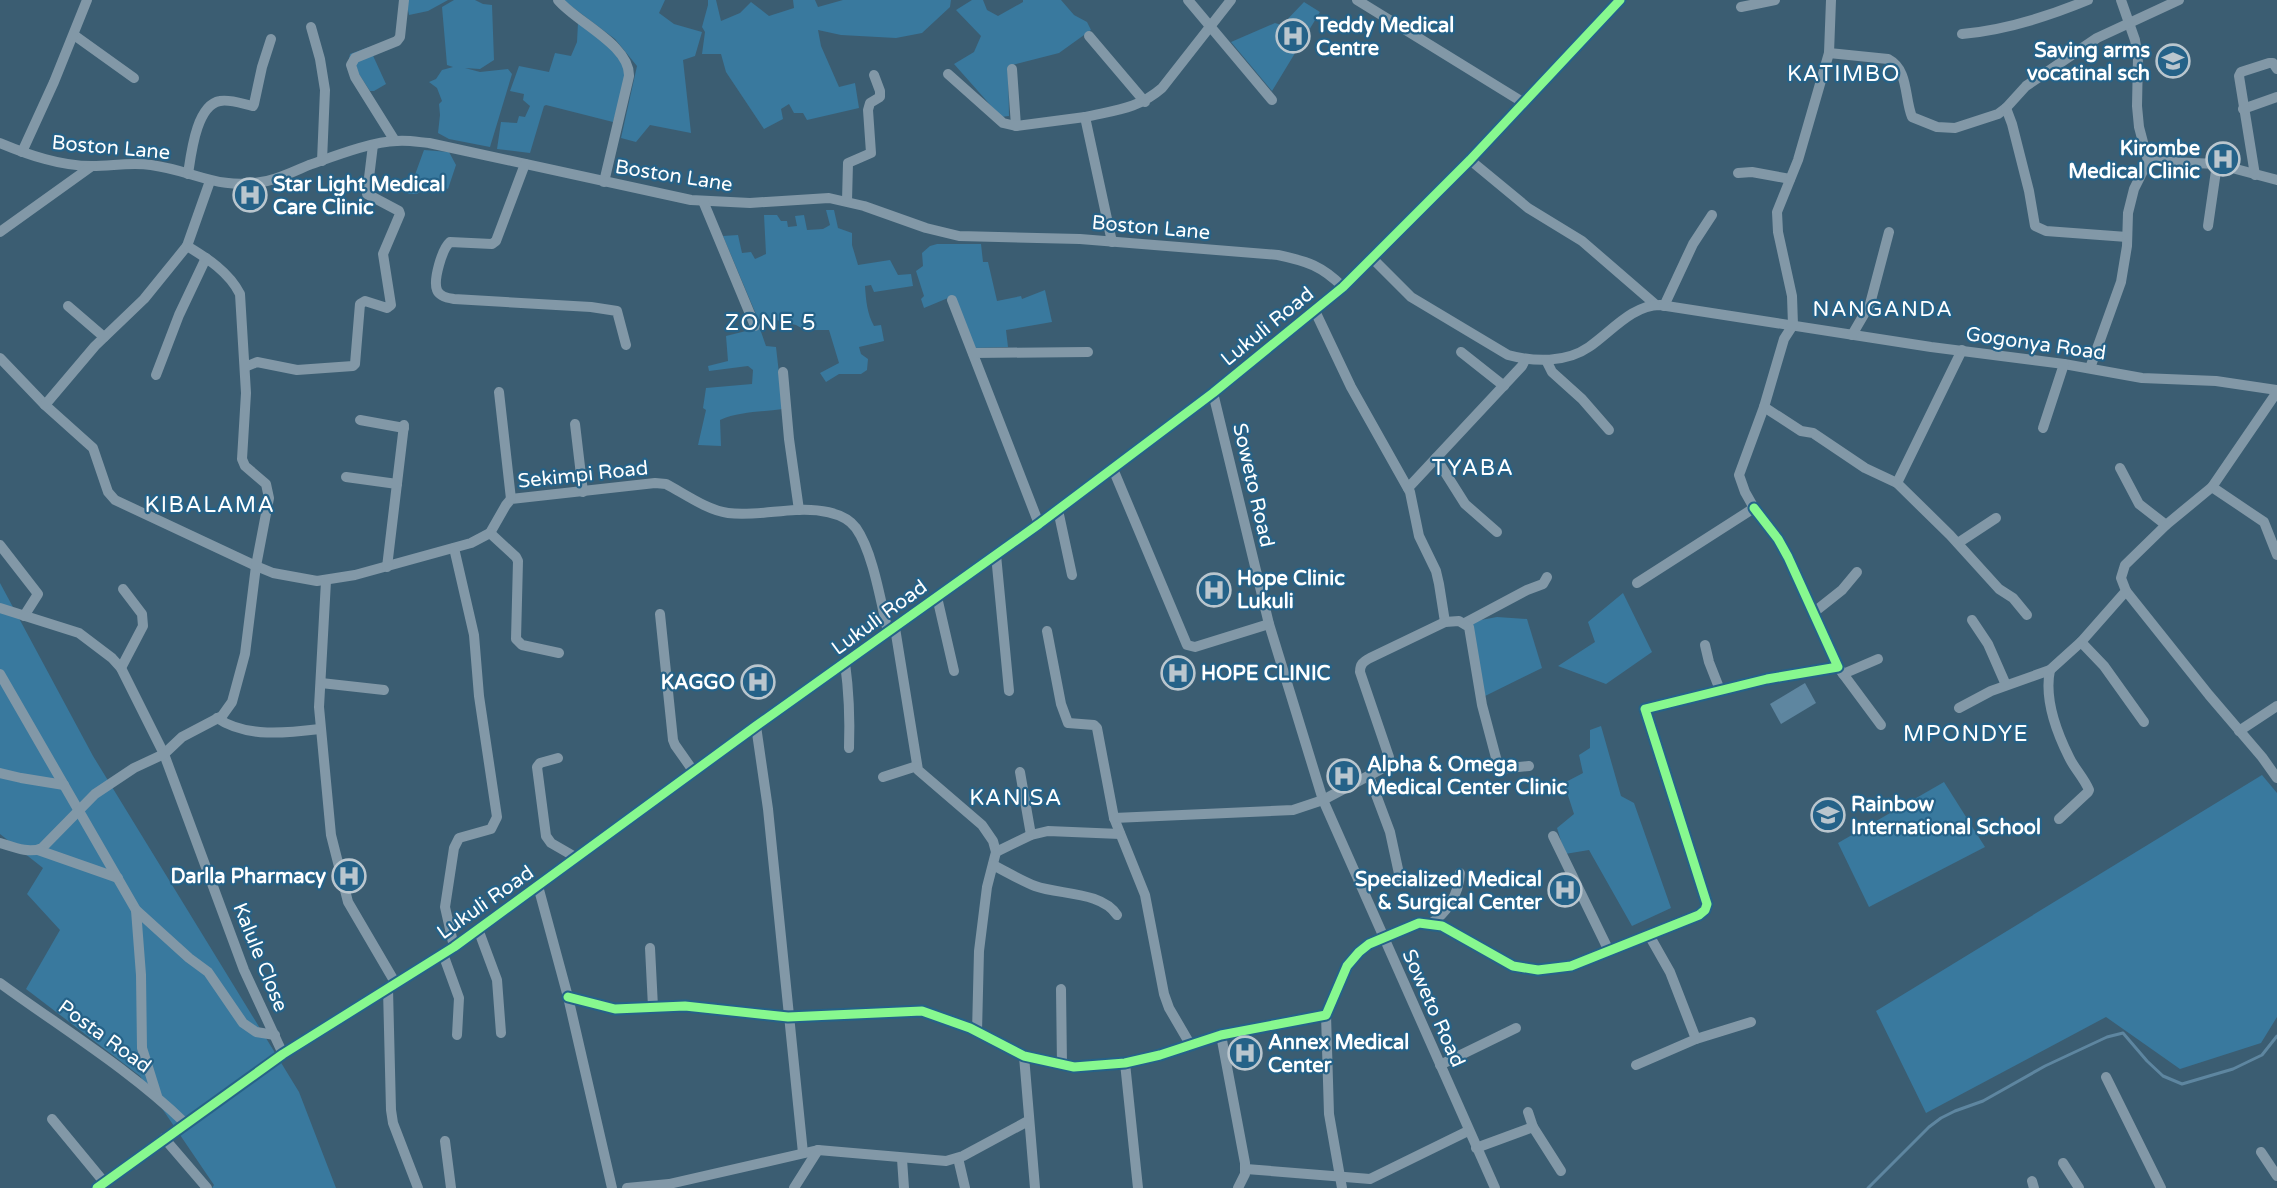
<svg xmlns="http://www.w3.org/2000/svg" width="2277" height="1188" viewBox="0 0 2277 1188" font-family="'Varela Round',sans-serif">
<rect width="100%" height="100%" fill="#3b5d72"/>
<!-- green -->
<g fill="#39799e">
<polygon points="406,0 448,0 428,11 409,15"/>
<polygon points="454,0 475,0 483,4 492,5 494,60 480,69 465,68 480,72 508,69 512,74 490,147 449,139 438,133 440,115 439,104 442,101 437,88 429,82 436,79 442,70 453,67 447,65 442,7"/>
<polygon points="563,0 665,0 659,13 674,24 702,32 695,56 683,60 691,133 650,125 636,142 621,138 637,66 615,39"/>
<polygon points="708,0 716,0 721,21 740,13 751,2 769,16 794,8 793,0 815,0 818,7 843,0 951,0 950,7 922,33 896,38 841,35 818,30 821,46 839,87 855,83 859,108 807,120 803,113 794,113 789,104 781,109 783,119 764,129 726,72 721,54 702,54 705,32 702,27 708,5"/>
<polygon points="972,0 983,0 987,10 998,16 1023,2 1023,0 1061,0 1074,15 1087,22 1091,30 1059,53 1008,66 1009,116 1001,117 954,64 974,52 981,36 956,10"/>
<polygon points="1304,2 1320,12 1272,91 1231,42 1275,23 1282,25"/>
<path d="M578,23C588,31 614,48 619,57C631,75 619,103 613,122L546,105L544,106L530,153L497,149L501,122L517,123L519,116L525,117L530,106L523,100L524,94L510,91L519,66L549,72L555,53L571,56L577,42Z"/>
<polygon points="369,47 386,84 374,91 370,91 349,59 350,54"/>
<polygon points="424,150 449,152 456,165 448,189 433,183 417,194 408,194"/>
<path d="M826,210H834L838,228L852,233V245L858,265L890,260L898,275L911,274L913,286L874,292L871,285L865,286C866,301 867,313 874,326L881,325L884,341L859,347L861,354L868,359L867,370L861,374H839L826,382L820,373L839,363L829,330H805L796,325L772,319H758L723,236L738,235L742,253L751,252L755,259L766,254L764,215H777L781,221H787L788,227L797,226L795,216L804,215L807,230L823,229L830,225Z"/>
<polygon points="937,244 981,244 983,262 988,262 997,301 1021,296 1022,299 1045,290 1052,322 1006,330 1008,347 972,348 948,298 924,308 921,299 924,296 916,271 923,266 922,253 930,246"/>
<path d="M754,329H760L766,346L776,347L783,409C762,412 740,411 720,420L721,446L698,445L706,410L703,408L706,388L752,384L753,370L748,366L709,371L708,366L728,361L726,336Z"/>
<polygon points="0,583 93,756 299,1092 336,1188 212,1188 214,1185 140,1076 26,989 60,930 27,894 43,868 0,834"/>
<polygon points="1623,593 1652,652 1606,684 1558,666 1595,642 1588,622"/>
<polygon points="1497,617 1527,619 1542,668 1483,697 1470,622"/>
<polygon points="1601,726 1621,796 1634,803 1671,908 1632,926 1589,850 1565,854 1557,828 1574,814 1564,783 1583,773 1579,755 1590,748 1590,730"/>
<polygon points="2262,775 2277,793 2277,1017 2261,1043 2180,1069 2106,1017 1926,1113 1876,1011"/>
<polygon points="1944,782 1985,847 1869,907 1838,843"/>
</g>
<!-- water -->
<polygon fill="#5e86a0" points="1805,683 1816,703 1781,724 1770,704"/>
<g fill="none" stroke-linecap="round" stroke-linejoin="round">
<!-- stream -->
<polyline stroke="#5e86a0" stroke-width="3" points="1868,1188 1929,1127 1941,1118 1955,1111 1983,1101 2045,1066 2107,1037 2123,1033 2147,1061 2163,1076 2182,1084 2233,1069 2262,1055 2277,1036"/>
<!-- minor -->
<g stroke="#8298a7" stroke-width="10">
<path d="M558,0C576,22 630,45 629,76L604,182"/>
<polyline points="1188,0 1272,100"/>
<polyline points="1357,0 1524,103"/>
<polyline points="2121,0 2135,40 2138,57 2137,106 2139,127 2148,161 2217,164 2277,180"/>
<polyline points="1741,7 1775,0"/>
<polyline points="311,27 320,59 325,90 322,161"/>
<path d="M1962,34C2006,30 2047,17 2088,0"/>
<polyline points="74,35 134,78"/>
<polyline points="1089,36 1145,102"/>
<path d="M1829,53L1888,59C1909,70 1904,97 1912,117L1937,127L1955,128L1998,114L2006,108L2026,86L2097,38L2179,0"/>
<polyline points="1012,69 1016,126"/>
<polyline points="948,74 1003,123 1016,126 1085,117"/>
<polyline points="2006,108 2012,124 2029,191 2035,226 2046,231 2127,237"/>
<polyline points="2243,109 2277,97"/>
<polyline points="395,141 355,77 351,65 355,58 397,41 400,37 404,0"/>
<path d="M0,143C29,155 60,166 92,166C112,166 131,162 151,165C196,171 217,191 267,181C281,178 295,171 309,165C332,157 373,141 397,141C407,140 418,142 429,143L691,200L750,203L829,198L864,206L926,228L959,236L1080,239L1278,255C1307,261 1322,266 1343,287"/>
<polyline points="22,152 54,82 87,0"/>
<polyline points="1470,160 1528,208 1582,241 1656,305"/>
<path d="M525,164L496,241L492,244L450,242C442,249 433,280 437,290C439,296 447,298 454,299L591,307L617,311L626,345"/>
<polyline points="1738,173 1752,172 1790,179"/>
<path d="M188,174C191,155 196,105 220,101C230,99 243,104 253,106L254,104L262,67L271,39"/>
<polyline points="2255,175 2239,76 2241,72 2269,63 2273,63 2277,69"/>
<polyline points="703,201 755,326"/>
<polyline points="847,201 848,163 871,153 868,110 870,103 880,97 880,91 874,75"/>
<polyline points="2208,226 2217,164"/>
<polyline points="0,232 92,166"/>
<path d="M1112,242L1085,117C1115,110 1138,109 1162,88L1231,0"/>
<path d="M1372,258L1411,297L1508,355C1534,362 1566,363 1589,347C1611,332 1632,305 1660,305L1931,347L2064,364L2142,378L2216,381L2277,390"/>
<polyline points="952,300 1039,524"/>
<polyline points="68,306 104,337"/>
<polyline points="1664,306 1693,244 1712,215"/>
<polyline points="1315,311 1351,387 1410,492 1419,536 1436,571 1439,584 1445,622"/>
<polyline points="1852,335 1870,304 1889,232"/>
<polyline points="1461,352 1504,386"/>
<polyline points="973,353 1088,352"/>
<path d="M0,358L45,405L93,448L108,492L115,500L256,566L273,573L317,581L355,575L471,543L490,533L506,505L511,499L655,483L666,484C685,494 707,510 728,513C750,516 774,511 796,510C815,509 844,511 856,528C873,552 881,603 888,632"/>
<polyline points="1546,360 1552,372 1582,399 1609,430"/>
<polyline points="245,367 257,362 297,370 353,366 355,364 360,304 365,301 387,308 391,305 383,254 400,214 399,211 367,194 373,145"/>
<polyline points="2090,368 2121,282 2127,246 2128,213 2134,189 2148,161"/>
<polyline points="783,372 789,439 799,510"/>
<polyline points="156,375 179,315 206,258"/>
<polyline points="499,392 511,499"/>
<polyline points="1213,393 1269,624 1323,800 1495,1188"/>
<polyline points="45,405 95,346 144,299 187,246"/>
<polyline points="1764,407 1801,431 1813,433 1865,468 1897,483 1950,535 1999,589 2013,598 2027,615"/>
<polyline points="360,420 404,428"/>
<polyline points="575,424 583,492"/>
<polyline points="2043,428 2064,364"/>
<polyline points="1436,458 1465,504 1497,532"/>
<polyline points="2120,468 2139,504 2166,525"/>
<polyline points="1113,469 1187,645 1195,647 1269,624"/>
<polyline points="346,477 397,484"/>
<polyline points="1897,483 1962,350"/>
<polyline points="2212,487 2264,522 2277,555"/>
<polyline points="1408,488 1522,366 1525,360"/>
<polyline points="1058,510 1072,575"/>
<polyline points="490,533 516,557 518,561 516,639 522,645 559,653"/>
<polyline points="1958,543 1996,518"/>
<polyline points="0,545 38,594 24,616"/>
<polyline points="996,555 1009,691"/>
<polyline points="387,567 404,425"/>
<polyline points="326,581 319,707 331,835 348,902 396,984"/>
<polyline points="1637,583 1754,508 1745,492 1739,475 1764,407 1784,339 1793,325 1792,296 1778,232 1777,212 1798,160 1829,53 1831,0"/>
<polyline points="2126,591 2209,695 2262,757 2277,778"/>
<polyline points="937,597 954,671"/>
<polyline points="0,608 79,633 112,658 121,668 164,754 244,970 283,1054"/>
<polyline points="1813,613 1842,590 1857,572"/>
<polyline points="660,614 673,740 675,745 694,772"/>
<polyline points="1972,620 1988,644 2006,685"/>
<polyline points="1465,623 1527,590 1543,584 1547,577"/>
<polyline points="895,628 918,770 982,825 993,841 996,852 987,887 979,951 977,1032"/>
<polyline points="1047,631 1061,704 1068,723 1094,725 1097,728 1114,818 1145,895 1164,994 1169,1008 1190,1044"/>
<polyline points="2081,642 2104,666 2144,722"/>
<polyline points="1705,645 1709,662 1720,690"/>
<path d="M845,663C849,692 850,720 849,748"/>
<polyline points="1838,667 1881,725"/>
<polyline points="121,668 143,626 142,614 123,589"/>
<path d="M2050,670C2044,699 2056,731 2069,757C2074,768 2084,778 2089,790L2088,792L2059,819"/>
<polyline points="0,674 136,910 189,958 208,972 243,1023 256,1032 275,1035"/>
<polyline points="1843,674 1878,659"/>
<polyline points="321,683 384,690"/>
<polyline points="1959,708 1991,691 2050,670 2081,642 2126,591 2121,578 2125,565 2166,525 2212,487 2277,392"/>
<path d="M217,718C246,738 287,733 320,729"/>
<polyline points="756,726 768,809 803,1153"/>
<polyline points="2239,731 2277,706"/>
<polyline points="558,758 540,763 537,767 546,836 551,843 577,858"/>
<polyline points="1020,772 1031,835"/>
<polyline points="0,773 21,778 64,785"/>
<polyline points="1369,776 1390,832 1401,883"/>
<polyline points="883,777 917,766"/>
<path d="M1114,818L1293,810L1323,800L1385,767L1389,763V757L1360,672C1360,664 1363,662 1370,658L1445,622L1459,621L1469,627L1482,705L1499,769L1529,766"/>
<polyline points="1553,836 1609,951"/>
<path d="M0,843C13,847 29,854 42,848L95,794L134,768L164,754L182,737L222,716L232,702L245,654L256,566L269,498L266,484L245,466L242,459L246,393L240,294C229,272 207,258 187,246L210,181"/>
<polyline points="38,850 118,878"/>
<polyline points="996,852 1031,835 1048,831 1120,834"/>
<path d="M993,865C1007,872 1020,880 1035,886C1059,895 1101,891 1117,915"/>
<polyline points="538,886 568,997 612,1188"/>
<polyline points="136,910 141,975 142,1048 157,1096"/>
<path d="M1430,924C1447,913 1459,894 1460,873"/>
<polyline points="478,929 497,980 501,1033"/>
<polyline points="454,947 445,907 454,848 459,838 491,829 497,817 479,696 474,635 454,548"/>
<polyline points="650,948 653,1007"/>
<polyline points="443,954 459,998 457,1035"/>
<path d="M0,983C63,1029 129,1069 185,1123"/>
<polyline points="388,989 391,1110 393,1123 418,1188"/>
<polyline points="1061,989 1062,1065"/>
<polyline points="568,997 615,1009 685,1006 788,1017 922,1011 970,1028 1024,1056 1074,1067 1125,1063 1160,1055 1221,1035 1326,1015 1347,966 1359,952 1369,944 1419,923 1442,926 1513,966 1538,970 1571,966 1699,915 1705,910 1707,904 1645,709 1767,679 1838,667 1788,557 1778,539 1754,508"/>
<polyline points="1326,1015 1329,1114 1342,1188"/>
<polyline points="1221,1035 1245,1163 1245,1174 1238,1188"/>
<polyline points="1696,1039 1751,1022"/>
<polyline points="1024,1056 1035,1188"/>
<polyline points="1125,1063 1138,1188"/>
<polyline points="1440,1065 1516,1028"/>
<polyline points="1636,1065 1696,1039 1670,972 1649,935"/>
<polyline points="2106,1077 2161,1188"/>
<polyline points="52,1119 104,1182"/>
<polyline points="1533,1127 1561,1171"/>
<polyline points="164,1138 207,1188"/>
<polyline points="445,1141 451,1188"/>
<polyline points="1476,1148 1533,1127 1528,1112"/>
<polyline points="2261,1152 2277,1176"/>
<polyline points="958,1158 965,1188"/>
<polyline points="902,1159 904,1188"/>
<polyline points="2063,1163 2079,1188"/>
<polyline points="1246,1169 1370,1179 1468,1131"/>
<polyline points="2032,1181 2034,1188"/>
<polyline points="97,1188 283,1054 454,947 756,726 1039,524 1213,393 1343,287 1470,160 1620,0"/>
<polyline points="627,1188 669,1184 818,1150 946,1161 963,1156 1028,1121"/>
<polyline points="794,1188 818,1150"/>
</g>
<defs>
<g id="cycleway">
<polyline points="568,997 615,1009 685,1006 788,1017 922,1011 970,1028 1024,1056 1074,1067 1125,1063 1160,1055 1221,1035 1326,1015 1347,966 1359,952 1369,944 1419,923 1442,926 1513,966 1538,970 1571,966 1699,915 1705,910 1707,904 1645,709 1767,679 1838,667 1788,557 1778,539 1754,508"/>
<polyline points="97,1188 283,1054 454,947 756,726 1039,524 1213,393 1343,287 1470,160 1620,0"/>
</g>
</defs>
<!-- cycleway casing -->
<use href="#cycleway" stroke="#256288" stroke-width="13"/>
<!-- cycleway -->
<use href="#cycleway" stroke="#87f88f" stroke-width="9"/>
</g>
<!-- icons -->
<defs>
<symbol id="hospital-ring" viewBox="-11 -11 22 22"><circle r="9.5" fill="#256288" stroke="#bac6ce" stroke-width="1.5"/><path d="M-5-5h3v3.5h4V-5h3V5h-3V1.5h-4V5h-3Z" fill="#bac6ce"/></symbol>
<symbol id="school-ring" viewBox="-11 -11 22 22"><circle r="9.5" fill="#256288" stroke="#bac6ce" stroke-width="1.5"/><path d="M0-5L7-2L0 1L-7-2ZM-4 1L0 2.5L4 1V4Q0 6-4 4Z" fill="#bac6ce"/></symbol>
</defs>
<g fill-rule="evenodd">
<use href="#hospital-ring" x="1274" y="17" width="38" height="38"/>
<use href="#school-ring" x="2154" y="42" width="38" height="38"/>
<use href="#hospital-ring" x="2204" y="140" width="38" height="38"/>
<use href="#hospital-ring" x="231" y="176" width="38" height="38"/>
<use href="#hospital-ring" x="1195" y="571" width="38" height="38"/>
<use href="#hospital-ring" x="1159" y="654" width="38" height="38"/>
<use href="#hospital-ring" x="739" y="663" width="38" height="38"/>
<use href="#hospital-ring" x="1325" y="757" width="38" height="38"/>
<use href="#school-ring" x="1809" y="796" width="38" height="38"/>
<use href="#hospital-ring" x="330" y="857" width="38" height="38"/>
<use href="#hospital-ring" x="1546" y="871" width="38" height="38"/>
<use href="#hospital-ring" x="1226" y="1034" width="38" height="38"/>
</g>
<g text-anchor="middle" stroke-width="4.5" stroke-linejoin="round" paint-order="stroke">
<!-- poi labels -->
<g font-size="20" font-weight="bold" fill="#fff" stroke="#256288" text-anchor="start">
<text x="1316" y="32">Teddy Medical<tspan x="1316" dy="23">Centre</tspan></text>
<text x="2150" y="57" text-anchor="end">Saving arms<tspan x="2150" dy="23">vocatinal sch</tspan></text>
<text x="2200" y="155" text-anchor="end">Kirombe<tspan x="2200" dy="23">Medical Clinic</tspan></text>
<text x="273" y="191">Star Light Medical<tspan x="273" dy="23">Care Clinic</tspan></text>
<text x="1237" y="585">Hope Clinic<tspan x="1237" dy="23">Lukuli</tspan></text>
<text x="1201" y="680">HOPE CLINIC</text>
<text x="735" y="689" text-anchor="end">KAGGO</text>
<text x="1367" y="771">Alpha &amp; Omega<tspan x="1367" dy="23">Medical Center Clinic</tspan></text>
<text x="1851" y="811">Rainbow<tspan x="1851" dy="23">International School</tspan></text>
<text x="326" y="883" text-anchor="end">Darlla Pharmacy</text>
<text x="1542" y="886" text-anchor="end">Specialized Medical<tspan x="1542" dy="23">&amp; Surgical Center</tspan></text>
<text x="1268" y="1049">Annex Medical<tspan x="1268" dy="23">Center</tspan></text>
</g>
<!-- street labels -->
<g font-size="20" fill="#fff" stroke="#256288">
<text transform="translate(111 147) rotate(5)" y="7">Boston Lane</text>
<text transform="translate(674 175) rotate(9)" y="7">Boston Lane</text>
<text transform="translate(1151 227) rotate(5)" y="7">Boston Lane</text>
<text transform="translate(1267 326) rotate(-39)" y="7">Lukuli Road</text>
<text transform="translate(2036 343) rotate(8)" y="7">Gogonya Road</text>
<text transform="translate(583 474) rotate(-6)" y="7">Sekimpi Road</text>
<text transform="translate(1254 485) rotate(77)" y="7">Soweto Road</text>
<text transform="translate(879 617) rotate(-36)" y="7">Lukuli Road</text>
<text transform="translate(485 902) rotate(-35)" y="7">Lukuli Road</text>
<text transform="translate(261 957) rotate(68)" y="7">Kalule Close</text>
<text transform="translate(1434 1008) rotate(66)" y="7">Soweto Road</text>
<text transform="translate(105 1036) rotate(36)" y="7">Posta Road</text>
</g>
<!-- neighbourhood labels -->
<g font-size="21" letter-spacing="1.5" fill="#fff" stroke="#256288">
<text x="1883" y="316">NANGANDA</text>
</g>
<!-- quarter labels -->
<g font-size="22" letter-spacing="1.5" fill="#fff" stroke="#256288">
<text x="1844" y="81">KATIMBO</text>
<text x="771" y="330">ZONE 5</text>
<text x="1473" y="475">TYABA</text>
<text x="210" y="512">KIBALAMA</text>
<text x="1966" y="741">MPONDYE</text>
<text x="1016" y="805">KANISA</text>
</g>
</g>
</svg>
